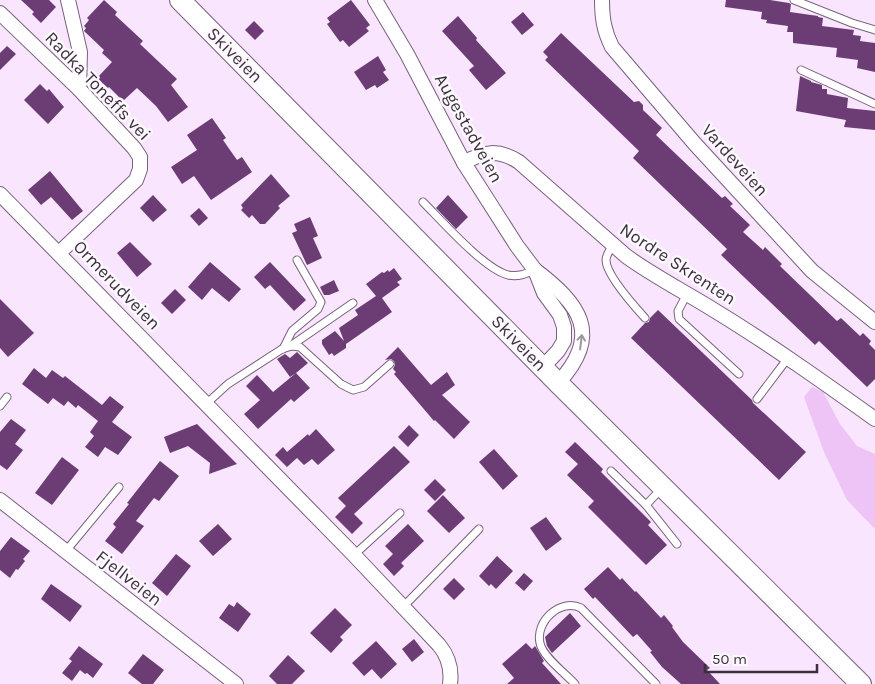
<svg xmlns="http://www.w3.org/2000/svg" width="875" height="684" viewBox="0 0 875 684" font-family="Karla,sans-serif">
<rect width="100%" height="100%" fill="#f9e5fe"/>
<!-- green -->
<polygon fill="#edc4f5" points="812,387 823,392 840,424 857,446 875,454 875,529 847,500 824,452 804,397"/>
<!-- building -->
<g fill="#6c3d75">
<polygon points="21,0 49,0 56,7 41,23 32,14 34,12"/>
<polygon points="104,0 117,12 115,15 143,41 140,44 177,79 171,85 188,107 168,122 156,106 137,88 123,101 109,87 108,88 97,78 112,62 102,53 104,50 84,31 86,28 84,26 89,20 87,18"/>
<polygon points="351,0 370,25 366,28 369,31 349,47 343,40 340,42 327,24 330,22 327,18"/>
<polygon points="726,0 770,0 789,3 791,4 790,12 818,16 818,17 823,18 822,26 854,30 853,35 861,36 860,41 875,43 875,72 857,68 858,60 836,57 837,48 793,43 793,32 787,32 788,26 766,23 767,20 761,19 762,12 725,7"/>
<polygon points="523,12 534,25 522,35 511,22"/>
<polygon points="458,16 477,38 476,40 506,73 486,90 469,70 474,66 442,31"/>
<polygon points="254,21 264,31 255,40 245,30"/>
<polygon points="561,33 634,102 639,101 643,105 643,110 662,128 656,135 722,198 725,196 733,204 730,206 750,225 743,232 763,250 765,247 782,264 780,266 837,321 841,318 860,336 863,333 871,341 869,344 875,350 875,379 867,387 819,341 815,345 721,255 727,249 633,158 639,151 545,60 548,57 543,52"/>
<polygon points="7,46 16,54 0,70 0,53"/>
<polygon points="378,56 386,70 383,72 389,80 377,88 375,85 366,90 354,72"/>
<polygon points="800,76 811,81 811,82 822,85 822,89 827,89 827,94 848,98 847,108 875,111 875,130 844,127 846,120 796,111"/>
<polygon points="40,84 47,91 49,89 64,107 48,124 24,100"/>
<polygon points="212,118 226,138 223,140 237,160 242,157 252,172 211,200 194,176 182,184 171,167 197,150 187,135"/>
<polygon points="50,171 83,211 72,220 51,197 41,205 28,190"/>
<polygon points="271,174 290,196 278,206 280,208 265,224 260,224 252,215 249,218 241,210 243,208 241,205"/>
<polygon points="153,195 167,210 153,222 140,208"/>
<polygon points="448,195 468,217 456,229 436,208"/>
<polygon points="199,208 208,218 199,226 190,216"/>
<polygon points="310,217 318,236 313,238 322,258 307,265 292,233 297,231 294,224"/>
<polygon points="130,242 152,264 137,277 117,253"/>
<polygon points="210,262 241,289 229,302 212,288 202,300 188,287"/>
<polygon points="270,262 306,300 294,311 270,285 265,289 254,277"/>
<polygon points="394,268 402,279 397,282 400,285 382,298 392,312 346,344 346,348 334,356 332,353 329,355 322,344 322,340 335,331 344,341 339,328 358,315 355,310 376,296 366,284 382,272 384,273 388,270 389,272"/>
<polygon points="334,280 339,291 329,295 324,295 320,287"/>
<polygon points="175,289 186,300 172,314 161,303"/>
<polygon points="0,299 34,333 8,357 0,348"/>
<polygon points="658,310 752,400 753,403 806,452 779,480 631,338 645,323 649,322 650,318"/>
<polygon points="398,347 431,385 447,372 455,385 442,395 470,422 454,439 435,420 434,421 394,374 396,372 393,369 395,365 394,361 391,359 385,360"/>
<polygon points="297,352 308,363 296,373 310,388 294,402 291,399 258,429 244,414 260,400 246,386 257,375 273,392 296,373 290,377 277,359 285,354 290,358"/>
<polygon points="34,368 46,378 52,370 63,378 65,376 102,405 110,396 124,407 112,422 132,437 118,455 105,447 98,457 85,447 94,436 90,432 98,421 78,405 76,408 68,401 64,406 53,398 48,404 22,384"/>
<polygon points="11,419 26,430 15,444 23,450 7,470 0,465 0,432"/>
<polygon points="197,424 237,464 209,474 210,463 188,446 170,453 164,437"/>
<polygon points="409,425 419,435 408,447 398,437"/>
<polygon points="316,429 335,450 318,465 312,459 304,465 297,458 287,467 275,455 283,447 287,452 308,434 309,436"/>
<polygon points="575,442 603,469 601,472 651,522 648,525 667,545 646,565 588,507 594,501 567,475 578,464 565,452"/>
<polygon points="394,446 410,462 354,514 363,523 352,534 335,517 346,506 338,498"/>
<polygon points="494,449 518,476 503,490 479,462"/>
<polygon points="62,457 79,470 52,505 35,493"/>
<polygon points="160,461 179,476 159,501 154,498 136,521 144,526 122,554 105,541 116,527 113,524 129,504 127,503"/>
<polygon points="435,479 446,490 435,501 424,490"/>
<polygon points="443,495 465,518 449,533 427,511"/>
<polygon points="546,517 562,539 546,551 530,528"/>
<polygon points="218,524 232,539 213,556 199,541"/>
<polygon points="408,524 424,541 401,563 404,566 394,576 383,564 393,554 385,546"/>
<polygon points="11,537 30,551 23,559 25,561 18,570 16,569 10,578 0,570 0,551"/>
<polygon points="176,554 191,566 167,596 152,583"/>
<polygon points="497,556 513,571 496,589 491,584 489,586 479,576"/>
<polygon points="608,567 620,580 622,578 635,592 636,591 661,618 664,615 673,626 672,627 683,642 710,668 707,670 720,684 681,684 662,667 650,652 652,651 637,634 633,637 595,597 593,599 584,589"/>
<polygon points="524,573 533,581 524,591 515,583"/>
<polygon points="454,578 465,589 454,600 443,589"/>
<polygon points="51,584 82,606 70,622 41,599"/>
<polygon points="237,602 251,614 238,632 219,618 229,604 234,607"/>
<polygon points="335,608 352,625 340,637 343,640 331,653 310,633"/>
<polygon points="570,613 581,626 552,653 547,646 545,637"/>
<polygon points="414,639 424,652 412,662 402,649"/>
<polygon points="376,641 397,664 381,679 372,669 364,676 352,663"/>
<polygon points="526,643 532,649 535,646 544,661 542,663 561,684 507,684 514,678 502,664"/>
<polygon points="79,646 103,664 93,678 87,673 85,674 80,670 72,681 62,673 72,661 69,659"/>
<polygon points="143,654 164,670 153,684 142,684 128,673"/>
<polygon points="288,655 305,671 292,684 277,684 269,676"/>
</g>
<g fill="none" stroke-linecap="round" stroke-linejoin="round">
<defs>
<g id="lane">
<polyline points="794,0 852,23 875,30"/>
<polyline points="801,70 875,104"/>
<path d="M423,202C441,220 484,269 508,275C518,277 526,274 535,270"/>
<path d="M612,246C610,250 606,255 606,260C606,275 635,307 645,318"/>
<polyline points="687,294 678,311 679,319 739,374"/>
<polyline points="292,345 353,303"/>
<polyline points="283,349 292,331 318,309 321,302 297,260"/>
<polyline points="757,399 788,358"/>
<polyline points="206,404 228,384 282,349 292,346 300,347 341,384 353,390 364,387 390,364"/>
<polyline points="0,406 7,397"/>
<polyline points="611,471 646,505 677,544"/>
<polyline points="646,505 661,489"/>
<polyline points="65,552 119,487"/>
<polyline points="354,555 400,513"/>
<polyline points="403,607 479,529"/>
<path d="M575,684C566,674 542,656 540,643C535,621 561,598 581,608L656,684"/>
</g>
<g id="street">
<polyline points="68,0 80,52 79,89"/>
<polyline points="375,0 407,54 464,163 517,246 535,270 544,293 560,315 564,327 564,341 558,351 543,367"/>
<path d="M602,0C602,18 604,31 612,47L695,144L812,271L875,322"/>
<polyline points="0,13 79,89 134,148 140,157 140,169 136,180 59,253"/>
<path d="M464,163C483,151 499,149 519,162L626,256C655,277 687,293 717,312C771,345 823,382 875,419"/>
<path d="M0,194L354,555L439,645C449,657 452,669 450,684"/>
<path d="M535,270C580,304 603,335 558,383"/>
<polyline points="0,500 236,684"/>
</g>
<polyline id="secondary" points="180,0 558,383 861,684"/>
</defs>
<!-- lane casing -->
<use href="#lane" stroke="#77617c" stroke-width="9"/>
<!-- street casing -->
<use href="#street" stroke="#77617c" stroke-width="16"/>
<!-- secondary casing -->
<use href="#secondary" stroke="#77617c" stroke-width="22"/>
<!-- lane -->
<use href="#lane" stroke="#fff" stroke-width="7"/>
<!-- street -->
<use href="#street" stroke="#fff" stroke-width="14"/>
<!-- secondary -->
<use href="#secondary" stroke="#fff" stroke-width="20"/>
</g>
<!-- one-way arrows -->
<defs><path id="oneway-shaft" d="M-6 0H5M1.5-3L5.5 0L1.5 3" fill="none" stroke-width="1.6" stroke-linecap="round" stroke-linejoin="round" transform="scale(1.25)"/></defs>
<use stroke="#9d989e" href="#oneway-shaft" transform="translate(581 342) rotate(-83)"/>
<g text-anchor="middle" stroke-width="5" stroke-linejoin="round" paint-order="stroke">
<!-- street labels -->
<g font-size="18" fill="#3b313d" stroke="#fdf8fe">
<text transform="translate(235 55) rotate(45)" y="6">Skiveien</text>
<text transform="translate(98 86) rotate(46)" y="6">Radka Toneffs vei</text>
<text transform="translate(469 128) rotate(61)" y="6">Augestadveien</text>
<text transform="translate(735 160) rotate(48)" y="6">Vardeveien</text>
<text transform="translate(678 264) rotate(33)" y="6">Nordre Skrenten</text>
<text transform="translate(117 285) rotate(46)" y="6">Ormerudveien</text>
<text transform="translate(519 343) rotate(46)" y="6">Skiveien</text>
<text transform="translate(129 578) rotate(38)" y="6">Fjellveien</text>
</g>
</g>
<!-- scale -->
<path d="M705 664v8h112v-8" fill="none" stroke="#3b313d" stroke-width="2.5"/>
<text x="712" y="664" font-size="15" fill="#3b313d" stroke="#fdf8fe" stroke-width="4" paint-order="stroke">50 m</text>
</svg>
